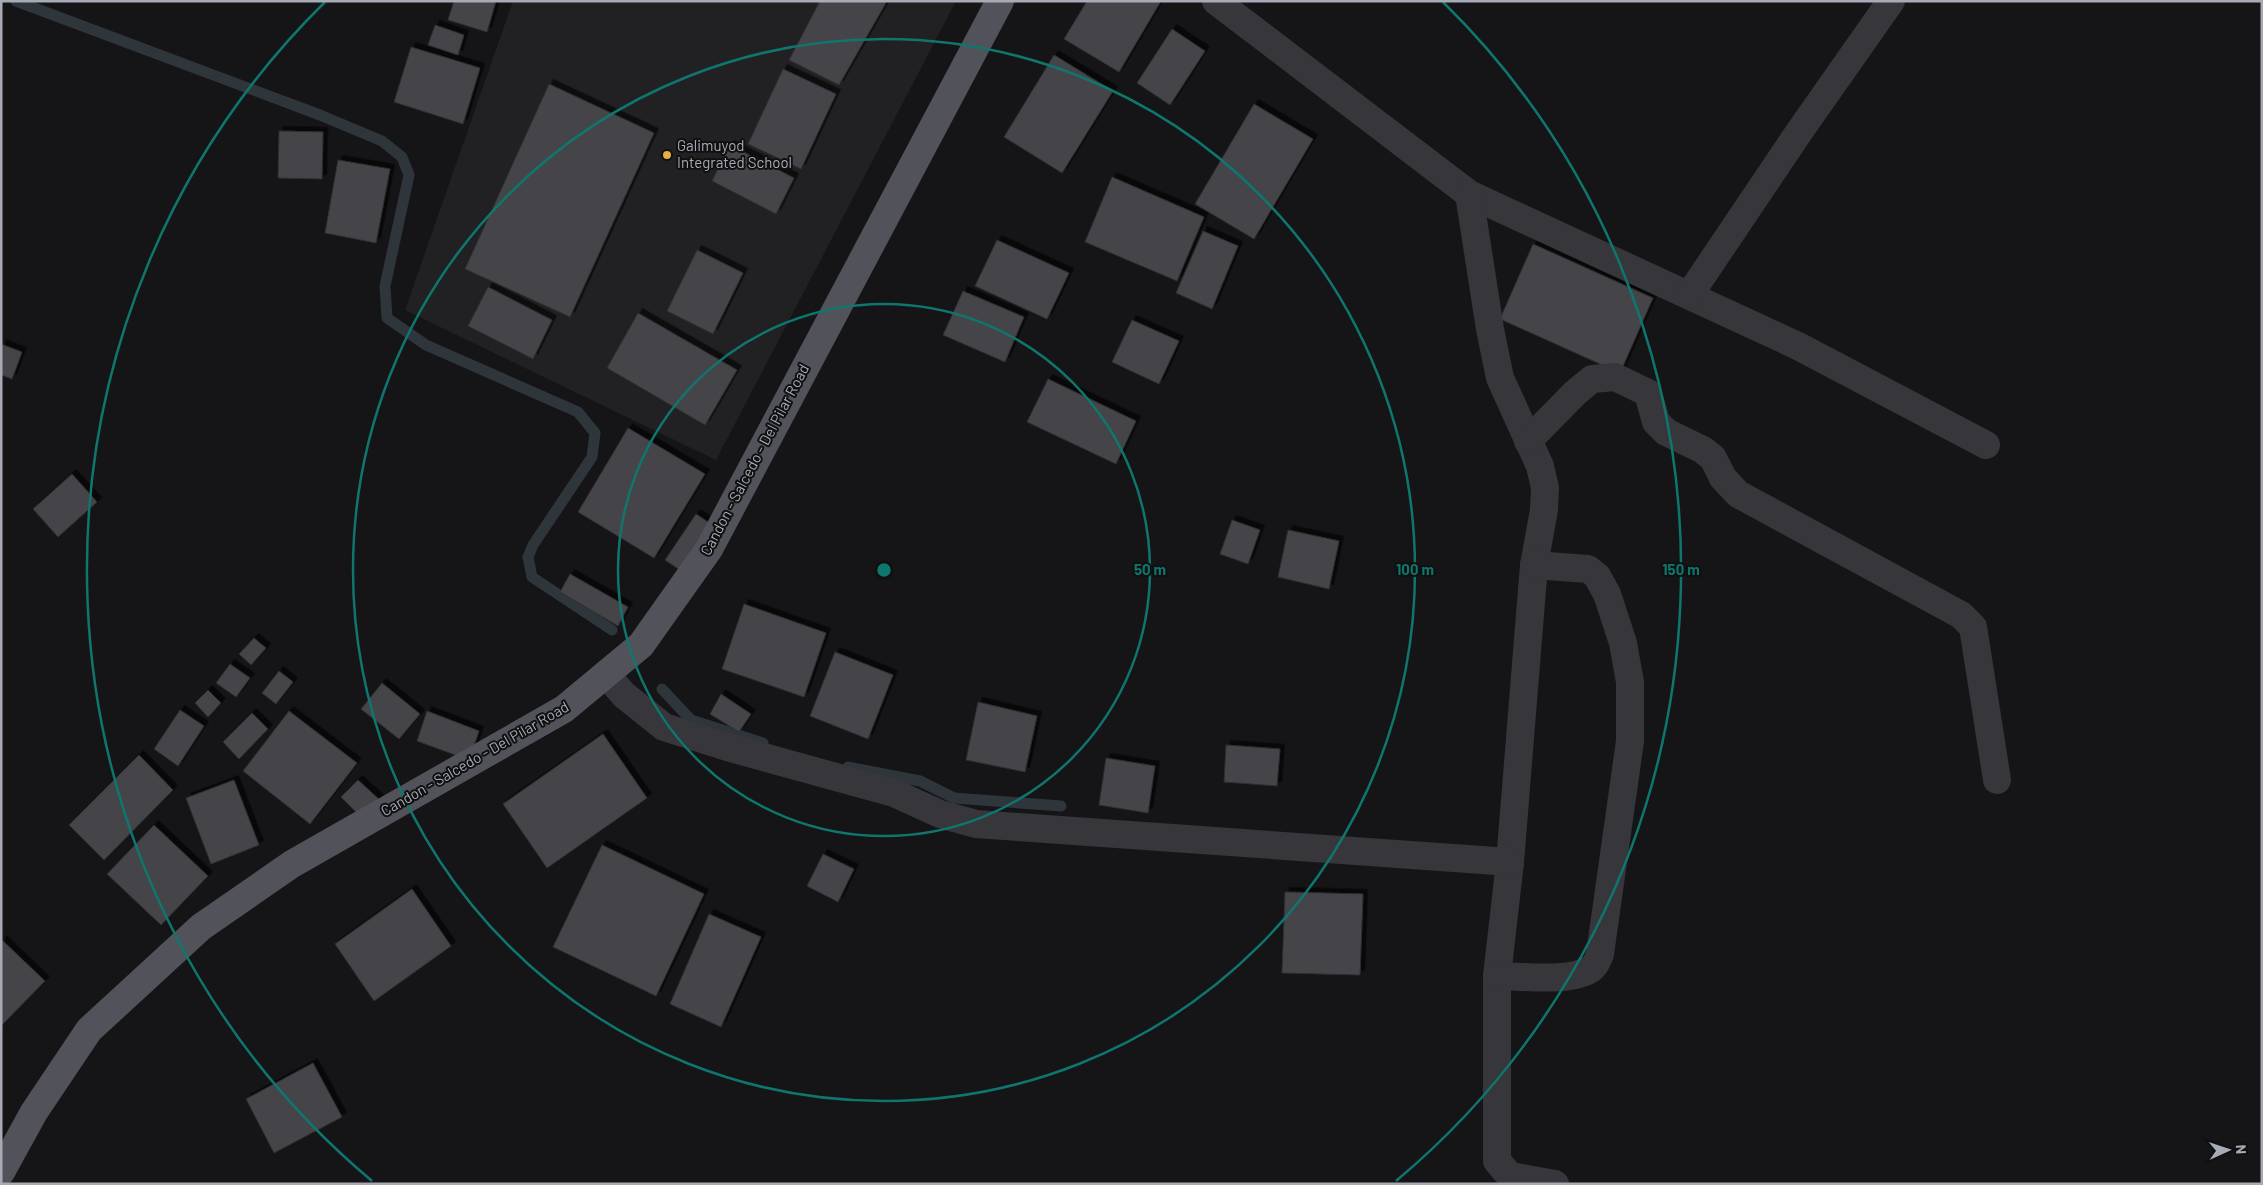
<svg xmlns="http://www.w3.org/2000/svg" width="2263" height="1185" viewBox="0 0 2263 1185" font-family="Barlow,sans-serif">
<defs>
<filter id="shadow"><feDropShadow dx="4.5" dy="-4.5" stdDeviation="0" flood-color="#0009"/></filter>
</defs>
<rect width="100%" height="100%" fill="#151416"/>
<!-- built -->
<polygon fill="#212123" points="513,1 956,1 716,460 405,310"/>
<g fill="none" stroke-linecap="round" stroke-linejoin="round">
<!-- stream -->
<g stroke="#2e353b" stroke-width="11">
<polyline points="16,1 320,115 382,141 402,157 409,175 385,286 387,318 426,345 578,412 595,433 592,457 533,545 528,557 532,577 612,630"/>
<polyline points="662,689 691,720 763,743"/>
<polyline points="848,767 920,781 954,798 1061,806"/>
</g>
</g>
<!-- building -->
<g fill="#444549" stroke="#2f2f32" filter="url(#shadow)">
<polygon points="454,1 496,1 487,32 448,20"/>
<polygon points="820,1 887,1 839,85 789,60"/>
<polygon points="1087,1 1161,1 1119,72 1064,39"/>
<polygon points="435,25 464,35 458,55 428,45"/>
<polygon points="1172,29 1205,51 1170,105 1137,83"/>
<polygon points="411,47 480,68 463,124 394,102"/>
<polygon points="1054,55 1113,91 1062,173 1004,137"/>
<polygon points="783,69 836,94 801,169 748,144"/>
<polygon points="549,84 654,133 570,317 465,269"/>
<polygon points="1254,104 1313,139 1254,239 1195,204"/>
<polygon points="279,131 323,132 322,179 278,178"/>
<polygon points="730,145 794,178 776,214 712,181"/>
<polygon points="338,160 390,169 376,243 325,233"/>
<polygon points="1112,177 1204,217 1177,281 1085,242"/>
<polygon points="1203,231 1238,246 1212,309 1176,293"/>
<polygon points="997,240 1069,273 1047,319 975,286"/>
<polygon points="1533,244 1653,298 1620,373 1500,319"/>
<polygon points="697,250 743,273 713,334 667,311"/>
<polygon points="488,287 552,320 533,359 468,326"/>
<polygon points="963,291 1024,317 1005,362 943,335"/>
<polygon points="638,313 737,370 705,425 607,368"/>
<polygon points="1132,320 1179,341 1159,384 1112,362"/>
<polygon points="1,344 22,352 12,379 1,375"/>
<polygon points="1048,379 1136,421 1116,464 1027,422"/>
<polygon points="628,428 705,474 654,558 578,512"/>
<polygon points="72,474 97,502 58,537 33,509"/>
<polygon points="696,514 717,528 686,574 665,560"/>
<polygon points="1232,520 1260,530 1248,564 1220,554"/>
<polygon points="1288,530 1339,541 1329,589 1278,577"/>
<polygon points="570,574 628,607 618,626 560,592"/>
<polygon points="744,604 826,633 804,697 722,669"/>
<polygon points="254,638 266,648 251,665 239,654"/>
<polygon points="835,652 893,675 868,739 810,716"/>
<polygon points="230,664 250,678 236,697 216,683"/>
<polygon points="279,671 293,682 276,704 262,693"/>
<polygon points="382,683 420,714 399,739 361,709"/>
<polygon points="208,690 221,703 208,717 195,703"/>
<polygon points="721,694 751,714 739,732 710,714"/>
<polygon points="978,702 1037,716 1025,772 966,760"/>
<polygon points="180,710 204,726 178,766 154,749"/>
<polygon points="289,711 357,763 310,824 243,771"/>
<polygon points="427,711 479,731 469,760 417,741"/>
<polygon points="252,713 268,729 239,759 223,742"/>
<polygon points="603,734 647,798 547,868 503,804"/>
<polygon points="1226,745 1280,749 1277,786 1224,782"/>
<polygon points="139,755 173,790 104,860 69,825"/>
<polygon points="1106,758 1155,766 1148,813 1099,805"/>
<polygon points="234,780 259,845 211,864 186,798"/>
<polygon points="358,780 383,803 365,821 341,797"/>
<polygon points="154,825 208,876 161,925 107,874"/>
<polygon points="602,845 704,894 656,996 553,947"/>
<polygon points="823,854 854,869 838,902 807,886"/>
<polygon points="412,889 451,946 374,1001 335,944"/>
<polygon points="1285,892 1363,894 1360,975 1282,973"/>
<polygon points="709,914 761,937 721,1027 670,1004"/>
<polygon points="2,940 45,981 1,1026 1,941"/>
<polygon points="313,1063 342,1117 274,1153 246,1099"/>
</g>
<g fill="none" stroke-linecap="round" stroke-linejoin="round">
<!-- minor -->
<g stroke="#36363b" stroke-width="28">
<polyline points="1216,1 1469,194 1798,346 1986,445"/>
<polyline points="1469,194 1490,329 1500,378 1540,466 1545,488 1544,510 1534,565 1510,862 1497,976 1497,1161 1510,1176 1555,1184"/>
<polyline points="1690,294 1799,132 1891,1"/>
<polyline points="1528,441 1575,393 1592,379 1615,377 1648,393 1656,422 1666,432 1703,450 1713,458 1723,478 1738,494 1961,615 1973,627 1997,780"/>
<polyline points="606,674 624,695 664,727 727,747 894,793 940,814 976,824 1510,862"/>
<path d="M1497,976C1522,976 1573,983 1592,968C1596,965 1598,959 1600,954L1630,741V682L1623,643L1607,594L1597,576L1588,569L1534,565"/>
</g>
<!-- major -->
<polyline stroke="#52535a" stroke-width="28" points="1,1172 34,1112 89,1030 201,927 292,864 564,709 641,645 709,549 1000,1"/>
</g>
<!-- distance rings -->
<g fill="none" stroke="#0f766e" stroke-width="2.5">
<circle cx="884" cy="570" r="266"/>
<circle cx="884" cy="570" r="531"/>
<path d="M372 1181A797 797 0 0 1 325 2M1443 2A797 797 0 0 1 1396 1181"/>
</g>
<!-- markers -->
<circle fill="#e4b03e" stroke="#101011" stroke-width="2" cx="667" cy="155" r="5"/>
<g text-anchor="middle" stroke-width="4" stroke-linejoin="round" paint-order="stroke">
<!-- poi labels -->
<g font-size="15" fill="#a7abb5" stroke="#101011" text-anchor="start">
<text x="677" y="151">Galimuyod<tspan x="677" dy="17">Integrated School</tspan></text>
</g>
<!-- street labels -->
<g font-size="15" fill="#a7abb5" stroke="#101011">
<text transform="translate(755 460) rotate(-62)" y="5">Candon - Salcedo - Del Pilar Road</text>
<text transform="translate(475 759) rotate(-30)" y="5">Candon - Salcedo - Del Pilar Road</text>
</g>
</g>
<circle cx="884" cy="570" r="8" fill="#0f766e" stroke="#101011" stroke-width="2.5"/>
<g font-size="15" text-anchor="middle" font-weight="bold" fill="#0f766e" stroke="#101011" stroke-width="4" stroke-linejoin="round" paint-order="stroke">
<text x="1150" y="575">50 m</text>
<text x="1415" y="575">100 m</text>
<text x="1681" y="575">150 m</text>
</g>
<!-- border -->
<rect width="2263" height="1185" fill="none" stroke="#a7abb5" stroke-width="5"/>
<!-- north arrow -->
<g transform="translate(2228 1150) rotate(87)" stroke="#101011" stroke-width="4" paint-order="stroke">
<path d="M0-4L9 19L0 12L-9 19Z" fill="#a7abb5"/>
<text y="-8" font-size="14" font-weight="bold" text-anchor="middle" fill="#a7abb5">N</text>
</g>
</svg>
